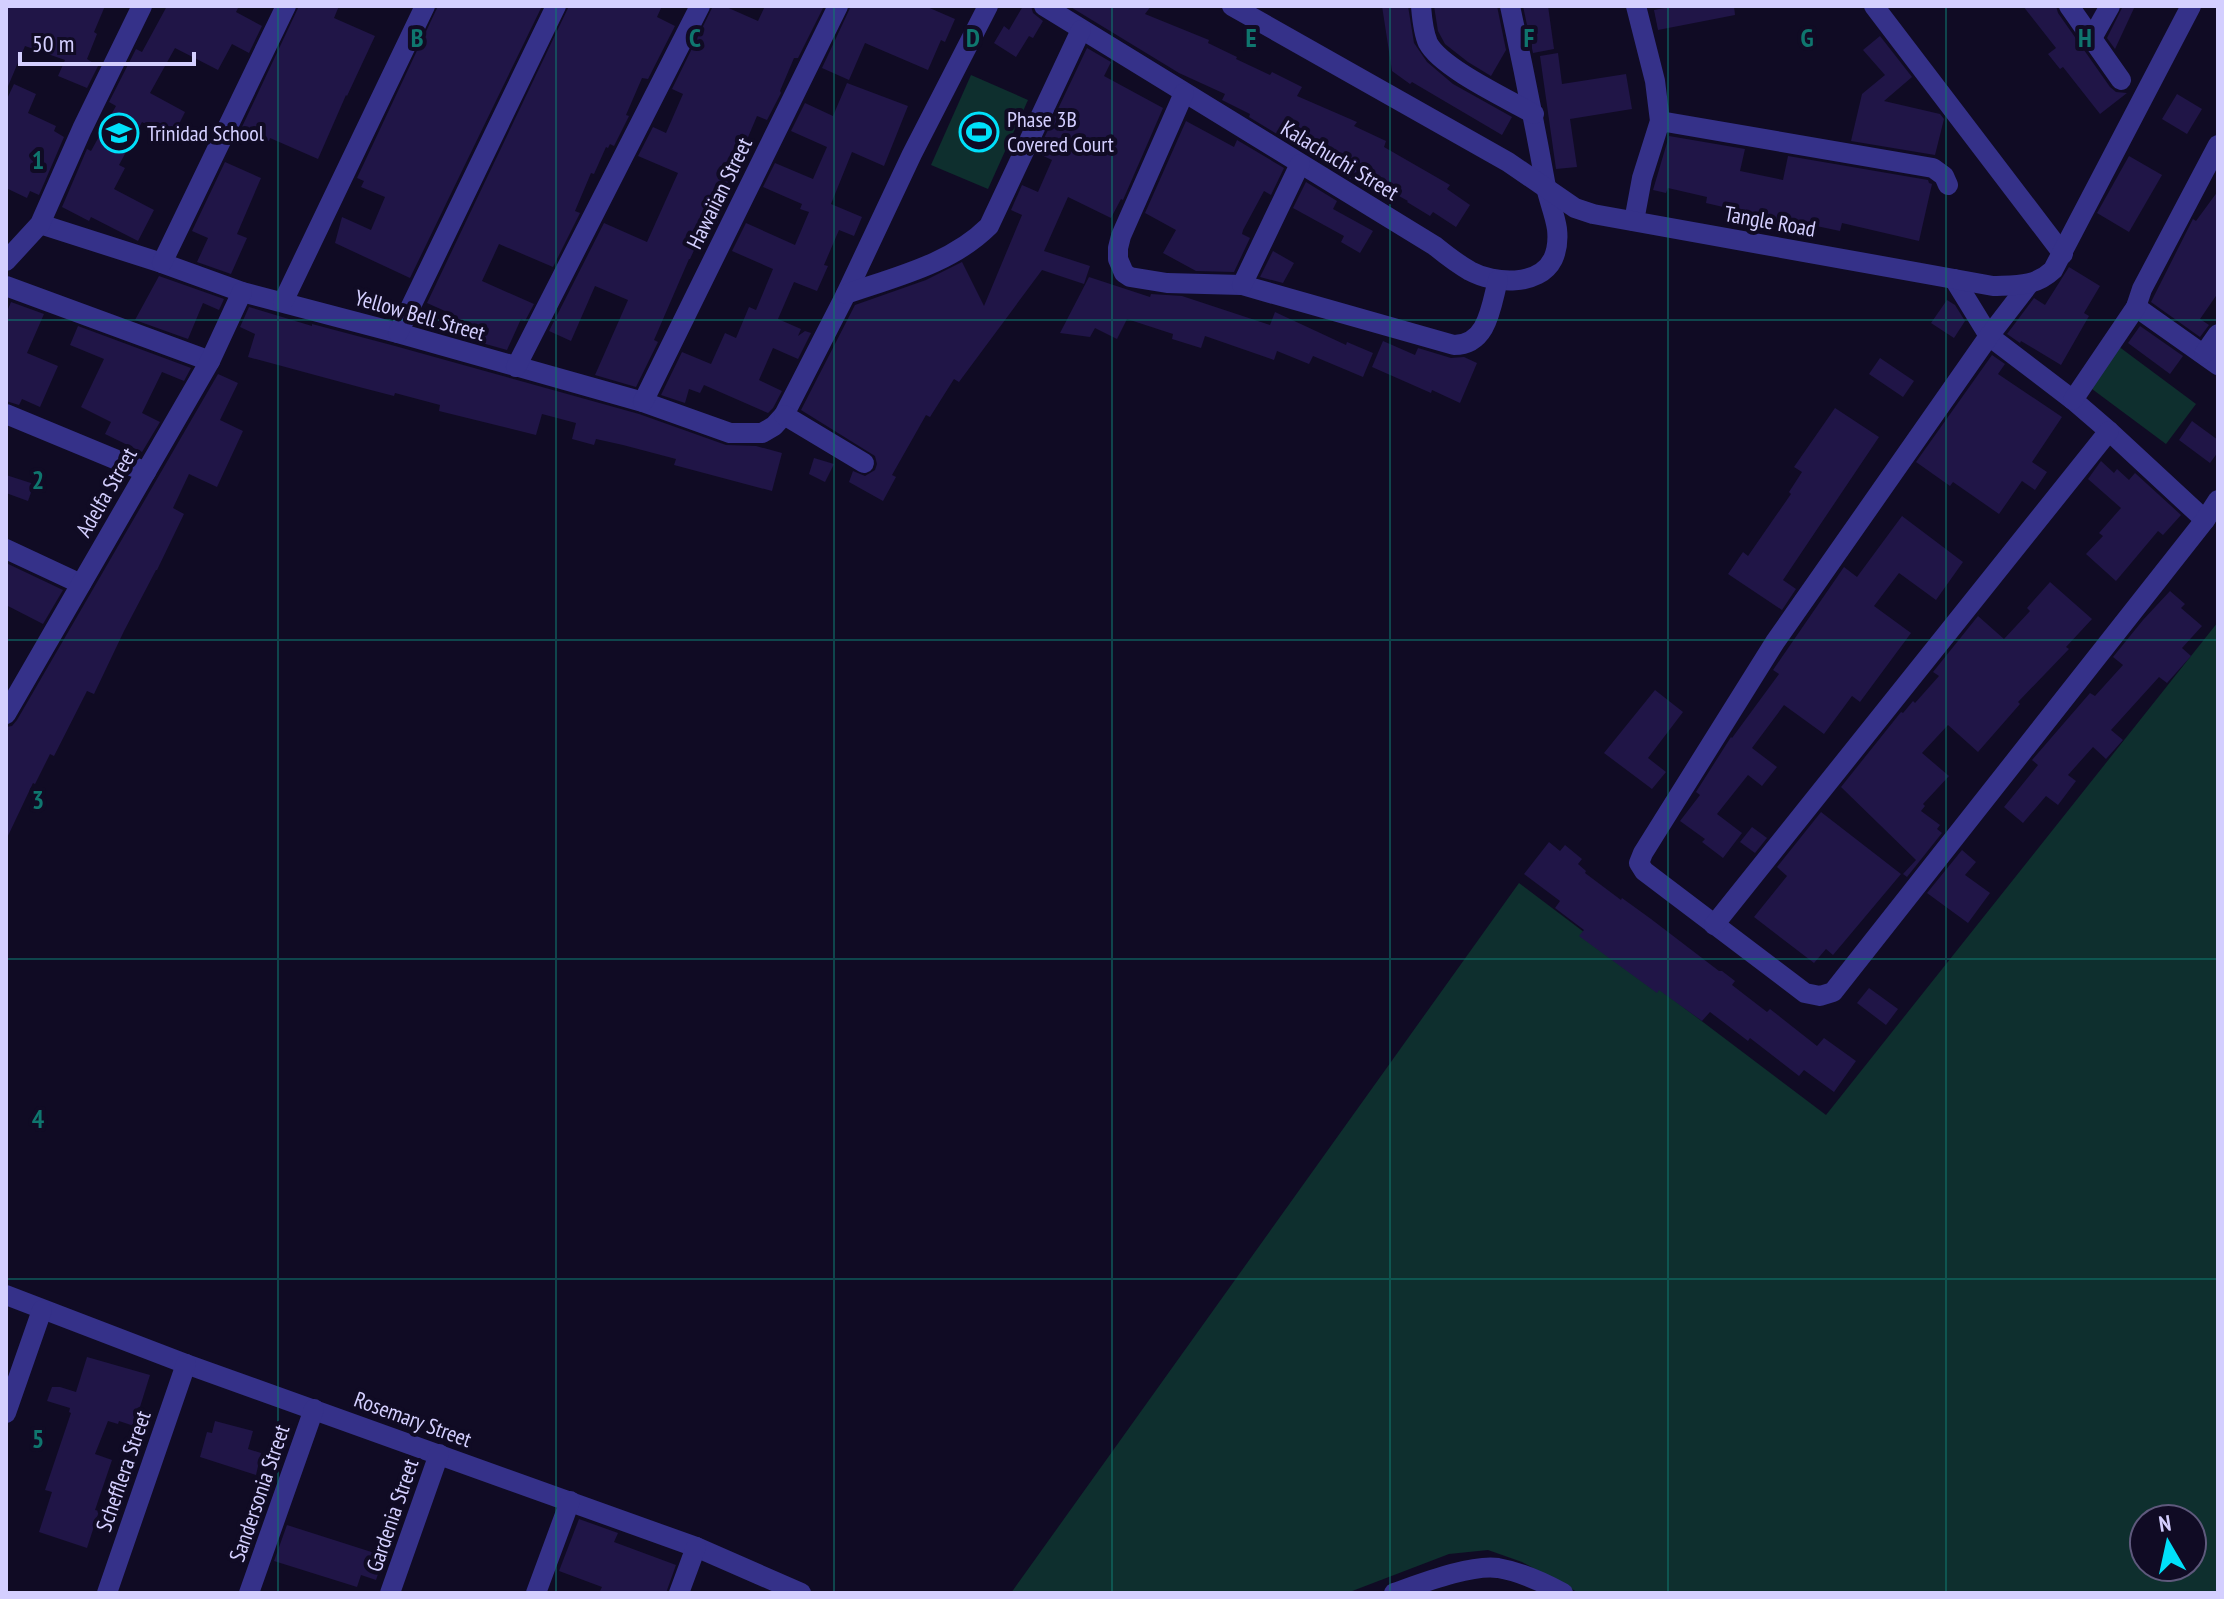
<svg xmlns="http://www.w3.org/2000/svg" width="2224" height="1599" viewBox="0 0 2224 1599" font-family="'PT Sans Narrow',sans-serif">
<rect width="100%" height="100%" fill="#100b24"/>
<!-- green -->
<g fill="#0e2f2e" fill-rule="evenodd">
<polygon points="971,75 1028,100 988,189 931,165"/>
<polygon points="2118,346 2196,404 2166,444 2088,386"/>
<path d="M2218,622V1593H1579L1522,1562L1488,1550L1449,1554L1347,1593H1011L1519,883L1826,1115ZM2144,1519H2192V1567H2144Z"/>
</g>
<!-- building -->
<g fill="#201547">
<polygon points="6,6 105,6 94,32 97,34 87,59 98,66 87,88 58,76 65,60 25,46 6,91"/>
<polygon points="167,6 239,6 236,12 262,26 249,53 232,44 218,70 175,48 150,93 185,112 172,138 142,122 119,165 125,168 114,189 154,210 138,241 91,217 89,221 62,207 87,149 91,151 116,106 109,102 136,49 142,52"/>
<polygon points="299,6 339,6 334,18 375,36 347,96 346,95 318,159 270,138 269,141 241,129"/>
<polygon points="438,6 542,6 410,278 335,243 342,217 371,230 385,197 361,187 364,181 357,178"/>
<polygon points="569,6 662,6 657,17 675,26 648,79 642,78 626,115 629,116 614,146 610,144 608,148 606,147 594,174 591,173 575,211 580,213 553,267 499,244 482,281 534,304 525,321 521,319 507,350 436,330 445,311 427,303"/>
<polygon points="713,6 724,6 758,21 765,6 824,6 798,58 794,58 780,91 781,93 767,120 757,116 743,149 751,153 739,177 734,175 718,212 722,213 708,241 700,237 690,259 689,259 654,340 658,342 636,387 595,375 628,300 595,286 571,341 549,331 604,223 647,242 678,173 638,156 653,127 666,133 683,94 672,89"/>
<polygon points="851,6 925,6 955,19 945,42 941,40 928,70 865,43 849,80 822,68"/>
<polygon points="1023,6 1031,6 1033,13 1043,21 1033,38 1029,36 1016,57 994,43 1004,26 1009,30"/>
<polygon points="1069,6 1151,6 1145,14 1209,40 1208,43 1237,57 1236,59 1270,75 1272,72 1302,87 1297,96 1357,122 1354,126 1386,141 1384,147 1450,185 1447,189 1470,205 1456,227 1433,212 1430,216 1407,202 1408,201 1368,179 1365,187 1360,185 1249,117 1250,114 1222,100 1225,94 1179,73"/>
<polygon points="1382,6 1408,6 1414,43 1427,62 1453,84 1512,117 1502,135 1412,82 1410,84 1392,71"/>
<polygon points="1434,6 1497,6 1506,50 1491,76 1468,62 1445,44 1438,31"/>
<polygon points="1523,6 1548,6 1554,49 1533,53"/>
<polygon points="1675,6 1734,6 1735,15 1658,30 1654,10"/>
<polygon points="2023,6 2056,6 2058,13 2110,87 2116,92 2127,93 2100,114 2063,67 2060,69 2048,54 2056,48"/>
<polygon points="2123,6 2135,6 2115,49 2107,38"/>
<polygon points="1880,36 1912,77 1884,101 1940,114 1944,119 1935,155 1851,141 1862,94 1885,75 1863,50"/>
<polygon points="1087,48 1111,62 1104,76 1163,108 1123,200 1121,199 1111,218 1068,197 1044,251 1090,266 1084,284 1042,270 959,382 954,379 930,417 926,415 892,475 896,477 883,501 849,482 853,471 865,476 875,470 877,464 875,456 801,410 855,305 926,280 962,262 984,306 1022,215 1011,210 1022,185 1038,192 1052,160 1037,153"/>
<polygon points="1558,53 1562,84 1626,74 1632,109 1570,119 1577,167 1556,169 1540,56"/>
<polygon points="847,83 908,106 884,166 852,152 831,204 862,217 854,236 839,230 824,265 828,266 817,291 794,282 778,319 801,329 798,336 805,331 811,333 798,359 773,348 759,380 782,391 773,408 768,413 704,385 700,393 689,389 685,403 661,395 682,352 711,364 725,333 736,338 749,307 756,310 773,269 732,251 746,223 795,245 809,212 800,209 802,204 763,187 775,163 813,179 827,147 791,131 805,103 833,116"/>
<polygon points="14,84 36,94 28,113 56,126 54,131 64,137 39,195 30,191 27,198 6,188 6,101"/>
<polygon points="2177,94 2202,109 2187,134 2162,119"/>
<polygon points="1186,121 1234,147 1237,140 1284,168 1271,195 1264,191 1243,230 1242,234 1250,238 1234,272 1196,271 1163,253 1176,230 1145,213"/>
<polygon points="1669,136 1745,149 1740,171 1783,180 1788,156 1928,180 1929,183 1932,184 1919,241 1842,223 1840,231 1788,220 1787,222 1706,203 1707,197 1668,188 1666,193 1653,190"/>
<polygon points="2129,156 2162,175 2129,232 2097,213"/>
<polygon points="225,162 261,178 237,234 247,238 231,274 197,262 208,238 192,231"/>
<polygon points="1306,182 1337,201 1333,209 1373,231 1360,253 1341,242 1344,236 1293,208"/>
<polygon points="2218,191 2218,293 2200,319 2209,325 2200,337 2151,302 2193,219 2196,221"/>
<polygon points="1273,251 1294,263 1283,283 1260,277"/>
<polygon points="2069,267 2100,286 2084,313 2089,316 2061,365 2021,341 2020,343 2007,334 2034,298 2045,305"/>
<polygon points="159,276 224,299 219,310 203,303 188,339 135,320"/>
<polygon points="1089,277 1150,297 1151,294 1182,296 1270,325 1275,312 1346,345 1347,342 1373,353 1363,377 1313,356 1309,364 1277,351 1274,360 1205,336 1201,348 1172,339 1173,334 1127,319 1117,339 1095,328 1090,337 1060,333"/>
<polygon points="1947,300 1955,305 1965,321 1954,338 1931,323"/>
<polygon points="11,302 44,314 27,353 58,366 40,407 22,399 19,405 6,401 6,314"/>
<polygon points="249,307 312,326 312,324 395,346 639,414 726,445 756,446 782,453 772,491 674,465 676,459 623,445 596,439 594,445 572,439 576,423 542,414 536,435 439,411 440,405 395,393 394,396 363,388 248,357 255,334 240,327"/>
<polygon points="78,326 191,368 184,381 162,372 142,413 160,422 142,452 105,434 111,422 81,407 104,359 70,345"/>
<polygon points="2140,326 2183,356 2170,374 2128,343"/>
<polygon points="1383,341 1415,355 1418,348 1451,358 1464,357 1477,363 1460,403 1432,390 1431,393 1372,367"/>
<polygon points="1992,355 2005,364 1998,374 2062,417 2032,462 2047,472 2035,490 2022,481 1999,514 1953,482 1950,486 1916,462"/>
<polygon points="1880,358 1914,381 1903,397 1869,374"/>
<polygon points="218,374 238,383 220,420 243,431 217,487 189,474 173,508 184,514 157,570 156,570 124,631 94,694 87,691 54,756 50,754 35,784 33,783 6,840 6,727 12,726 17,720"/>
<polygon points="1835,408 1879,437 1783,580 1796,589 1782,610 1728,574 1743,552 1748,556 1791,494 1789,492 1802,472 1794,467"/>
<polygon points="2192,421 2218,440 2218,452 2210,463 2179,440"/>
<polygon points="814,458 834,464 825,482 809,474"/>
<polygon points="2101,461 2114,473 2117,469 2129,480 2135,473 2181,515 2163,535 2158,531 2116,581 2086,554 2103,536 2099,533 2121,508 2088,479"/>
<polygon points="6,475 34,484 28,501 6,493"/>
<polygon points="1902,516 1963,562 1936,600 1899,573 1874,606 1911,633 1860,702 1852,696 1824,734 1784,705 1752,748 1777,767 1762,786 1748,775 1717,814 1742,833 1723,858 1702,842 1705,839 1680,821 1700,795 1696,792 1731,737 1732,738 1779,674 1773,670 1844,567 1857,577"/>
<polygon points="6,563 63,590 43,624 6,605"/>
<polygon points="2050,582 2092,619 2066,647 2069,649 2018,702 2020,704 1978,752 1948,725 1922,753 1949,776 1923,804 1925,806 1921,811 1940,825 1937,829 1942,833 1907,877 1903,874 1916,860 1841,787 1901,712 1903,713 1913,701 1915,703 1939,676 1933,672 1978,616 2004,639 2030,611 2027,608"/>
<polygon points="2170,591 2185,604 2181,608 2202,626 2182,648 2191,656 2167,683 2159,677 2111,730 2123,740 2106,759 2093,747 2068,775 2076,781 2058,805 2046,796 2023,823 2004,807 2038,765 2032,760 2090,693 2095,696 2123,665 2113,657 2143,620"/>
<polygon points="1655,690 1683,712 1648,758 1666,772 1652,789 1604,753"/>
<polygon points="1821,812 1901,874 1833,955 1826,949 1814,963 1754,917 1787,876 1777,867"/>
<polygon points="1752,827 1767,838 1755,853 1740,842"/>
<polygon points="1549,842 1560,851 1565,845 1582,859 1578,864 1586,871 1585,873 1621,900 1622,898 1651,919 1719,971 1722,971 1735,981 1732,985 1767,1012 1770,1009 1817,1046 1824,1038 1856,1061 1834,1092 1804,1070 1799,1076 1750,1038 1748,1041 1710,1012 1702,1021 1659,990 1657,993 1579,936 1584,930 1555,908 1560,901 1524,874"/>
<polygon points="1962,850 1976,862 1965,875 1990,893 1968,923 1927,893"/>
<polygon points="1869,988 1898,1009 1886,1025 1857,1003"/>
<polygon points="87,1357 150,1375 134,1426 119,1421 118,1424 108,1421 95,1454 112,1460 95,1510 99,1511 87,1548 39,1532 52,1492 45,1490 71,1413 69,1412 70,1408 47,1401 52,1387 60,1387 76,1392"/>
<polygon points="215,1421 253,1431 248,1449 261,1453 256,1475 200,1457 207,1432 212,1433"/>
<polygon points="579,1519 618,1533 614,1542 676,1565 666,1593 599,1593 602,1587 559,1571"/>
<polygon points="287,1525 384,1556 376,1580 361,1575 357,1587 274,1561"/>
</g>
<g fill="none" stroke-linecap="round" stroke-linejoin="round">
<!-- minor -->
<g stroke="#353189" stroke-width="20">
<path d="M1044,6L1435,246C1446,255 1458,264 1470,271C1494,284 1539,287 1553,259C1557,250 1558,238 1557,229C1555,215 1549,201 1546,187C1535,126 1523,66 1510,6"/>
<path d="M1421,6C1422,18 1423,32 1428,43C1441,68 1508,99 1534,114"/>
<polyline points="1874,6 2063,254"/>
<polyline points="2069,6 2121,80"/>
<polyline points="2092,38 2110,6"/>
<path d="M1184,93L1121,236L1118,248V259L1124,273L1130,277L1167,283L1242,285L1454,345C1488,345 1491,306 1498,280"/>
<polyline points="1660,121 1933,168 1944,176 1948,185"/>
<polyline points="1634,221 1642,178 1660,121 1655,81 1636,6"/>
<polyline points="40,224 162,263 242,292 398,333 643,402 730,433 762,433 774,426 784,415 846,294 912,154 988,6"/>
<polyline points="6,261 40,224 82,129 142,6"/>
<polyline points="162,263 286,6"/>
<polyline points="1954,279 1989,336 2073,400 2109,431 2205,520"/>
<polyline points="2029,284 1989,336 1775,642 1643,853 1639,863 1644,871 1805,993 1820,996 1833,992 2205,520 2218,500"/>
<polyline points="1242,285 1300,164"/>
<polyline points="6,286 210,361"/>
<path d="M846,294C895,277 951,264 989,226L1081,30"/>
<polyline points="283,302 425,6"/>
<polyline points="2136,307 2218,365"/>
<polyline points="398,333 556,6"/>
<polyline points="2204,354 2218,334"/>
<polyline points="516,367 700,6"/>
<polyline points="2073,400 2136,307 2142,289 2218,145"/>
<polyline points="643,402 838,6"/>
<polyline points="6,414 146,472"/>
<polyline points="784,415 864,463"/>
<polyline points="6,549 81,584"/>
<polyline points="6,714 210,361 242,292"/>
<polyline points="1714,925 2109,431"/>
<polyline points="6,1295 186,1364 696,1547 801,1593"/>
<polyline points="6,1413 42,1310"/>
<polyline points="107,1593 186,1364"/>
<polyline points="249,1593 314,1409"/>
<polyline points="390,1593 439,1454"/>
<polyline points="536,1593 570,1501"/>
<polyline points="679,1593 696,1547"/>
<path d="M1394,1593C1420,1584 1471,1564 1498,1568C1521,1572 1543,1582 1563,1593"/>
</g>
<!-- tertiary -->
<path stroke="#353189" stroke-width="20" d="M1232,6L1508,162L1575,208L1593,214L1993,286C2016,285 2035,287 2053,270L2191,6"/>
</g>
<!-- grid -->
<path fill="none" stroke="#0f766e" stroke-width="2" stroke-opacity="0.55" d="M278,6V1593M556,6V1593M834,6V1593M1112,6V1593M1390,6V1593M1668,6V1593M1946,6V1593M6,320H2218M6,640H2218M6,959H2218M6,1279H2218"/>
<!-- icons -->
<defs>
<symbol id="stadium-ring" viewBox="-11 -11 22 22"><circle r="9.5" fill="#100b24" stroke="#00e0fa" stroke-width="1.5"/><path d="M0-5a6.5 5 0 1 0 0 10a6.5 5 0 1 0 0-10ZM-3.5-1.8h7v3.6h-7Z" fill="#00e0fa"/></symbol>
<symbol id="school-ring" viewBox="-11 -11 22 22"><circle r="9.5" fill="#100b24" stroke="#00e0fa" stroke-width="1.5"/><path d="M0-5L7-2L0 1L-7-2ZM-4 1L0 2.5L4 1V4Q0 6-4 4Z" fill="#00e0fa"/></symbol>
</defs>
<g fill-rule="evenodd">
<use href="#stadium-ring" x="957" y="110" width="44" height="44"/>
<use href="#school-ring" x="97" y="111" width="44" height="44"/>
</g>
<g text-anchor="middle" stroke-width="8" stroke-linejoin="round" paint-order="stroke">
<!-- poi labels -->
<g font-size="22" fill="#d4cfff" stroke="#100b24" text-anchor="start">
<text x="1007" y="127">Phase 3B<tspan x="1007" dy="25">Covered Court</tspan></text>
<text x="147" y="141">Trinidad School</text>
</g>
<!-- street labels -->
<g font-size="22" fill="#d4cfff" stroke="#100b24">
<text transform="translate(1340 160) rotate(31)" y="8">Kalachuchi Street</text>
<text transform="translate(719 193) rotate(-64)" y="8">Hawaiian Street</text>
<text transform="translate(1770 221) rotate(10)" y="8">Tangle Road</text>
<text transform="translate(420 315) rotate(16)" y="8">Yellow Bell Street</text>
<text transform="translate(106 492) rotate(-60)" y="8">Adelfa Street</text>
<text transform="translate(413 1419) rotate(20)" y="8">Rosemary Street</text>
<text transform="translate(123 1471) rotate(-71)" y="8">Schefflera Street</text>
<text transform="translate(259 1493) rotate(-71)" y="8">Sandersonia Street</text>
<text transform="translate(392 1515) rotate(-71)" y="8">Gardenia Street</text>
</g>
</g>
<g font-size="26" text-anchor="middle" font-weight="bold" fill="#0f766e" stroke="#100b24" stroke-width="8" stroke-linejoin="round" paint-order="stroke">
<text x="417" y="47">B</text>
<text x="695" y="47">C</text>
<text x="973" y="47">D</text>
<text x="1251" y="47">E</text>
<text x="1529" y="47">F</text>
<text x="1807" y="47">G</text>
<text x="2085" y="47">H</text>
<text x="38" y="169">1</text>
<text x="38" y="489">2</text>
<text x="38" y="809">3</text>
<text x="38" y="1128">4</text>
<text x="38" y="1448">5</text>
</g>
<!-- border -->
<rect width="2224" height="1599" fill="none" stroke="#d4cfff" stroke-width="16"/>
<!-- north arrow -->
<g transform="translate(2168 1543) rotate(351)"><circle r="38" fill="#100b24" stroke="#5e597c" stroke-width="2"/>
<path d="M0-6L14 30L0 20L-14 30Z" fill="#00e0fa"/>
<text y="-12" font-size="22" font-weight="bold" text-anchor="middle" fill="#d4cfff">N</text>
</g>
<!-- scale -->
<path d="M20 52v12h174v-12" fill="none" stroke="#d4cfff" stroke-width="4"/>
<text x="32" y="52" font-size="24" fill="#d4cfff" stroke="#100b24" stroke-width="6" paint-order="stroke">50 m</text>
</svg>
